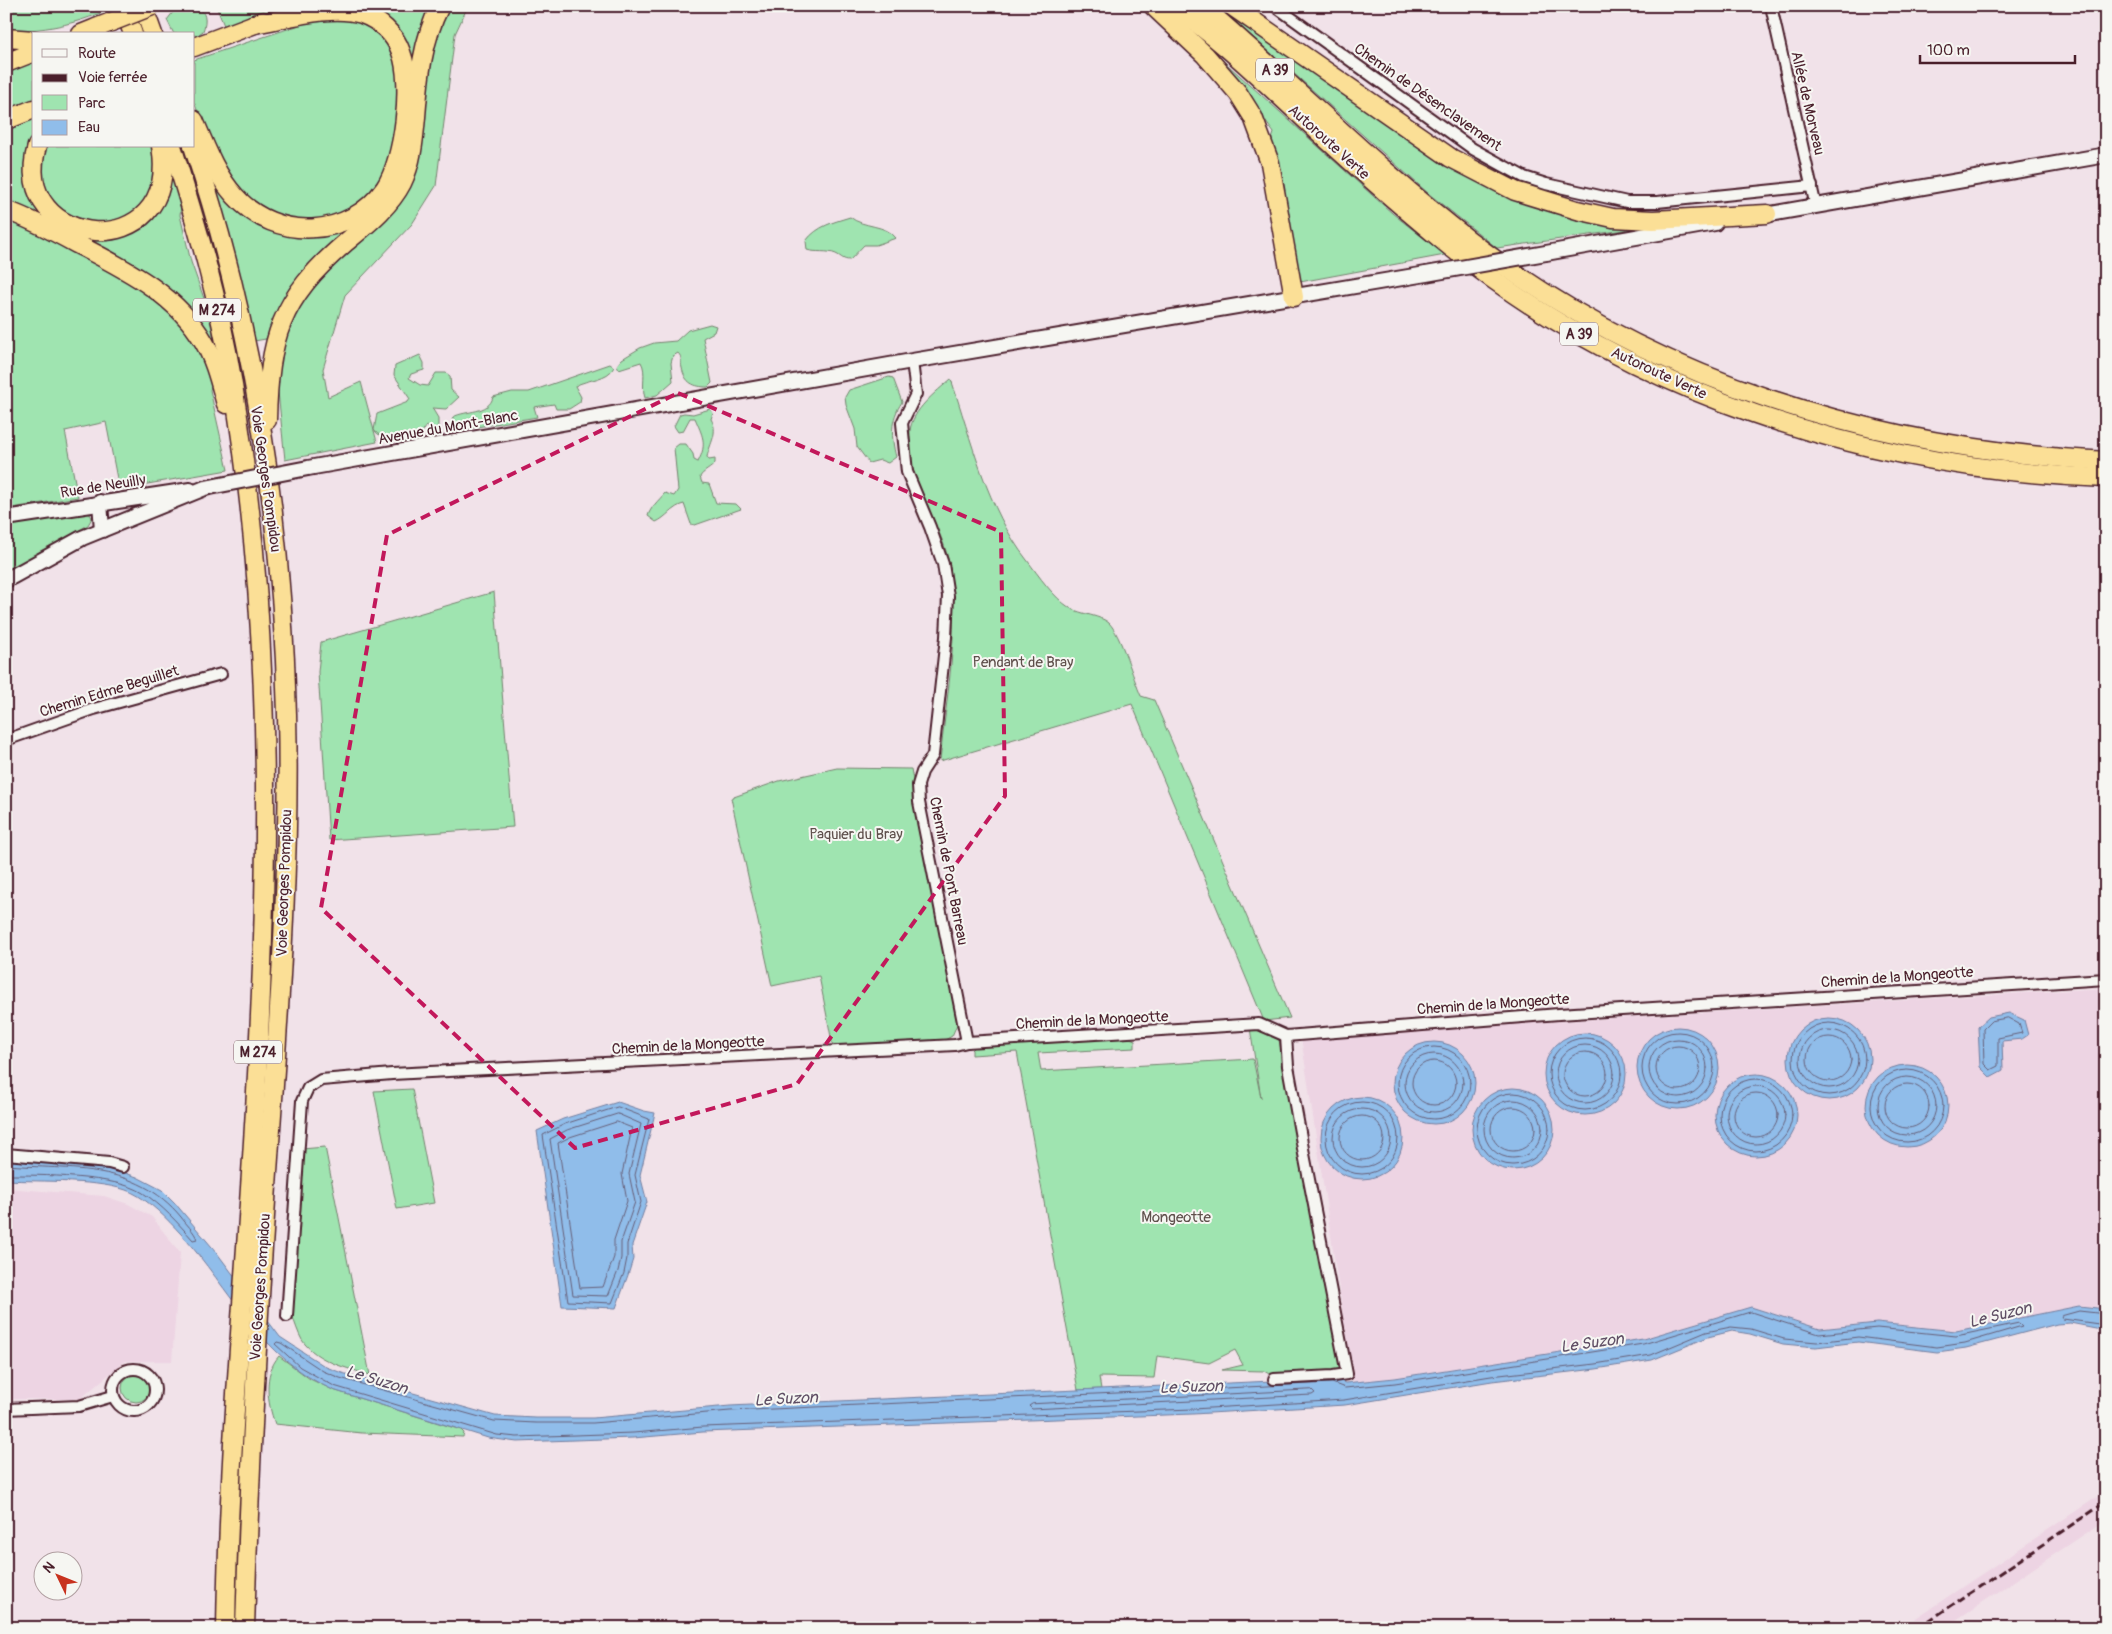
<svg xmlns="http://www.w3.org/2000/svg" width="2112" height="1634" viewBox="0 0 2112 1634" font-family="Pangolin,sans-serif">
<rect width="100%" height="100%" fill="#f1e2e9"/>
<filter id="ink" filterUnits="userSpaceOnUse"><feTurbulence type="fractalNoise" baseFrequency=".02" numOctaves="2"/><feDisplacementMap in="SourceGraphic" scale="10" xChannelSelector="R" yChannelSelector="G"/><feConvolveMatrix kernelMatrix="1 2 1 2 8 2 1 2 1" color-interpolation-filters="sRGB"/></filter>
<g filter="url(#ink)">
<!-- built -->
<g fill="#edd4e3">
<polygon points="2106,988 2106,1309 2079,1306 1956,1331 1877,1323 1820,1329 1751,1307 1643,1339 1395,1378 1353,1382 1301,1037"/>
<polygon points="6,1188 104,1196 128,1204 152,1217 180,1253 172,1361 125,1361 80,1399 6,1399"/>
<polygon points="2106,1491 2106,1520 1944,1628 1901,1628"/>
</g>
<!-- green -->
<g fill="#9fe4b0" stroke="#74826e">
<path d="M6,6H106L108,10C75,24 42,32 6,30Z"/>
<path d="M196,6C206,11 207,21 203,31L194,38V34H174L167,20L177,7Z"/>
<polygon points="216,6 282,6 225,28"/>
<polygon points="365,6 434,6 416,69"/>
<polygon points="448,6 468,6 455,34 436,186 412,224 345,295 323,369 328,397 361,382 377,442 285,460 276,372 278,349 301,296 374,227 425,98 428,95 425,92 436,29"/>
<polygon points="1218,6 1224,6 1467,175 1653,226 1497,248 1429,194"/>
<polygon points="327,16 347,16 379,30 394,50 399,92 391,155 383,179 356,208 313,223 291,222 256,207 234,185 205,130 194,102 194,60"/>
<polygon points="1199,39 1392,213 1445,255 1300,282 1283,182 1271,142 1274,133 1242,89"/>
<polygon points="34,59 34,100 6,113 6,71"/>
<polygon points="34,118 34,136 30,149 50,222 6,204 6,130"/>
<polygon points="44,146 155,146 157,177 138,213 109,225 74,220 56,208 42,183"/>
<polygon points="172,175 181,204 180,215 191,262 207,307 215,343 214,344 87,242 110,239 129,231 167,176"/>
<polygon points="213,177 253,221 360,223 274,320 266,339 254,341"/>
<polygon points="6,216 152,293 193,337 213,380 210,390 228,470 119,489 106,422 65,431 78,497 6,509"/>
<path d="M850,217C863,228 886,224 896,238L876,245H864L850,260C843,260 842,257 836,254C827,250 816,253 807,250L806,241C817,226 834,222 850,217Z"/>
<path d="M710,324L716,326L714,332L703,338L712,383L708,387C694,387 685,383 682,368C680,361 683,358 678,353L673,356L671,363L673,381L657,395L645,398C641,386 647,372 641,362L619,369L617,365L622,359L640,348L654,343L676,341L688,330Z"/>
<path d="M420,355L424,363V370L411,374L409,378L420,385L428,386L436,373H446L450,376L451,390L459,397L446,409L432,408L438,418V427L431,429L426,426C423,429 422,434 420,436C409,446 382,441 374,430L377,414L408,402L410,399L394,375L395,366Z"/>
<path d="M610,364L614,367C608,380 587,379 575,386L581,397L580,402L569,409H556L554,404L534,407L537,417L459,430L455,429L452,423L453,417C466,410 489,414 493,397L512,392H529Z"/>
<path d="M889,377L893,378L902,402C890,420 891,437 896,457L888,463L880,460L869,463L857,447L855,429L846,405L845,397L849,390Z"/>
<path d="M951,379C971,439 987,509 1027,560C1039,576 1053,597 1070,608C1080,614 1102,616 1109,623C1121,635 1133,678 1141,696L1154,700L1290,1018L1264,1021L1132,704L940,761C946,698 960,632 950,568C943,522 903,481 910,431C912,410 936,392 951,379Z"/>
<path d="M710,409L713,413L711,419C719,432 710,443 707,457L709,460L715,459V463C711,469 703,471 700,477L702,483L709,484L716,503L736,504L741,509L695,525L691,524L684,504C673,506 666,518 656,522L648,516C650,508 659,500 665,493L674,496L678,490L674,448L679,444H686L693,454L694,460L698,462C708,443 702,435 695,418H690L683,431L678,432L674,426L680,414L684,413L693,414Z"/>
<polygon points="85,513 90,514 92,518 88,525 6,572 6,526"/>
<polygon points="494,592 513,827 329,840 318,672 321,642"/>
<polygon points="837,768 911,769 958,1022 952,1036 943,1041 833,1047 819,976 772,986 731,798 779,781"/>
<polygon points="1250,1028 1264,1030 1279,1040 1342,1364 1338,1372 1271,1375 1264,1371 1222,1370 1243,1365 1235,1350 1209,1363 1157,1356 1154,1378 1099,1377 1101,1389 1078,1390 1017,1052 972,1055 972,1050 977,1045 1125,1036 1135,1040 1135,1048 1038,1053 1041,1071 1253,1059 1261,1098"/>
<polygon points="412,1089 434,1203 397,1209 374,1091"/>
<path d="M325,1147L370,1375C347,1368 317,1362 302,1340C298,1333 295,1323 292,1315L302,1149Z"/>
<path d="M279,1356L310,1379L333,1390L461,1430L464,1433L463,1437L362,1433L275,1424C267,1402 263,1374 279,1356Z"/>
<circle cx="136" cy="1388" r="14"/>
</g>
<!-- water -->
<g fill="#90bdea" stroke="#747e9e">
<polygon points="2009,1013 2024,1020 2028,1035 2022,1039 2002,1041 2003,1070 1990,1077 1980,1067 1978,1027 1989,1017"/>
<circle cx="1829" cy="1059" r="41"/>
<circle cx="1678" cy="1068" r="41"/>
<circle cx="1585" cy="1074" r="41"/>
<circle cx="1434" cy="1083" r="41"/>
<circle cx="1907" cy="1106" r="41"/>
<circle cx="1756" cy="1115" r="41"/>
<circle cx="1513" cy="1129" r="41"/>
<circle cx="1362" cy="1138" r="41"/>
<polygon points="618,1102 644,1111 655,1113 640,1175 647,1202 632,1245 633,1259 628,1275 616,1308 562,1306 537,1131 563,1119"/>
<path d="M6,1160L111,1168L137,1177L162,1190L174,1202L217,1253L280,1337L326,1367L342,1373L495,1416L536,1418H593L730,1406L1316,1379L1334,1378L1345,1383L1395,1378L1643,1339L1751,1307L1820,1329L1877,1323L1956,1331L2079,1306L2106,1309V1330L2070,1323L2057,1324L1966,1348L1937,1352L1858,1342L1816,1347L1783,1344L1750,1334L1732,1331L1708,1337L1652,1360L1596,1369L1492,1381L1345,1405L1193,1414L703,1432L633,1438L517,1442L488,1438L333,1390C261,1358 231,1290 181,1234C167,1219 150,1201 131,1192C101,1179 41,1182 6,1180Z"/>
</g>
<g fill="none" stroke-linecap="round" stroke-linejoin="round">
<!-- shore -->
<g stroke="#665e77" stroke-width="1">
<polygon points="2008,1018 2019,1024 2022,1033 1998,1038 1998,1066 1990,1070 1984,1064 1983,1029 1991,1021"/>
<circle cx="1829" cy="1059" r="36"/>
<circle cx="1829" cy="1059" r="29"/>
<circle cx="1678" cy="1068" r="36"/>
<circle cx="1829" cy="1059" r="22"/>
<circle cx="1585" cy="1074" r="36"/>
<circle cx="1678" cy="1068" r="29"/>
<circle cx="1585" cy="1074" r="29"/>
<circle cx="1678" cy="1068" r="22"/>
<circle cx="1434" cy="1083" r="36"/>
<circle cx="1585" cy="1074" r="22"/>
<circle cx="1434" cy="1083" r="29"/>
<circle cx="1434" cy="1083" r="22"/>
<circle cx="1907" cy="1106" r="36"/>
<circle cx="1907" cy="1106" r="29"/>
<circle cx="1756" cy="1115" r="36"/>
<circle cx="1907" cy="1106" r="22"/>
<circle cx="1756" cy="1115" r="29"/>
<circle cx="1756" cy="1115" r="22"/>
<circle cx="1513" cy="1129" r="36"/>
<circle cx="1513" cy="1129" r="29"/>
<circle cx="1362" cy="1138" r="36"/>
<polygon points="618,1107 649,1119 635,1175 641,1202 627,1244 627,1258 624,1273 612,1303 568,1301 543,1135 565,1124"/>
<circle cx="1513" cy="1129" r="22"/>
<circle cx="1362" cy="1138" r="29"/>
<polygon points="618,1114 641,1124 629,1174 635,1202 621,1242 621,1258 618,1271 608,1296 573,1295 550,1139 567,1130"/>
<circle cx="1362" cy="1138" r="22"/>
<polygon points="617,1122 632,1128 622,1174 627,1201 614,1240 614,1257 603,1287 580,1288 558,1143 570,1137"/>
<path d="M6,1165C71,1170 136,1162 181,1217C186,1224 194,1231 197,1239L193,1240C178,1223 162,1205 143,1193C116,1175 39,1175 6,1175"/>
<polygon points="1751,1312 1819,1334 1877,1328 1956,1336 2019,1323 2022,1326 1965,1343 1937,1347 1858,1337 1817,1342 1784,1339 1751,1329 1731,1327 1706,1332 1651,1355 1595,1364 1491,1376 1344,1400 1193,1409 703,1427 633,1433 517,1437 497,1435 334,1386 300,1367 275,1344 277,1342 281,1343 323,1371 340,1378 494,1421 536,1423 593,1423 730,1411 1332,1383 1345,1388 1395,1383 1643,1344"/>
<polyline points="2106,1314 2079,1311 2061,1316 2063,1319 2106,1325"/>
<polygon points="1312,1390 1315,1393 1312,1395 1032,1409 1029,1406 1032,1404"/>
</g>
<defs>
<g id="street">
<polyline points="1275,6 1473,149 1524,177 1546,184 1627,202 1657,202 1812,186"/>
<polyline points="1771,6 1816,207"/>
<polyline points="912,361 916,394 902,423 907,472 930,527 943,564 948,596 946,637 933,755 922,772 918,785 919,802 967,1042"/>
<polyline points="6,740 94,709 221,674"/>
<polyline points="6,1154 109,1163 123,1167"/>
<polyline points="287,1316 302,1101 308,1088 321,1080 392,1074 955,1045 967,1042 1259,1024 1286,1036 1559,1014 2106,979"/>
<circle cx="134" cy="1390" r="21"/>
<polyline points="1274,1379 1333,1376 1347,1374 1304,1154 1288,1066 1286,1036"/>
<polyline points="6,1409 79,1406 113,1396"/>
</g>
<g id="secondary">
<polyline points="1759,216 2106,155"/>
<polyline points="1546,253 1715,223"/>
<polyline points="308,468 912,361 1426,274"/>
<polyline points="100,502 102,530"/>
<polyline points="6,518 190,490"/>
<polyline points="6,580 82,538 205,488"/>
</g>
<g id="highway">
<polyline points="123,6 133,34"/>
<polyline points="143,6 153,34"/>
<polyline points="1153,6 1205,55 1238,93 1253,117 1270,163 1294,297"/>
<path d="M1173,6C1217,36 1257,75 1296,111C1343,155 1392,199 1442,240C1627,393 1867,470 2106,478"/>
<path d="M1202,6C1292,83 1376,168 1469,240C1653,382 1876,449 2106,461"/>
<polyline points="1232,6 1451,158 1515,191 1577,210 1613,218 1653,220 1767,214"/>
<polyline points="81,34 96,28"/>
<polyline points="6,38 34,40"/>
<polyline points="194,47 263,21"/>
<polyline points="6,63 34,52"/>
<polyline points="6,120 34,109"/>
<path d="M194,120C205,146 216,175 235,196C276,242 350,239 385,188C404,160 413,83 401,52C395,34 379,20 362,14C331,4 285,19 254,24"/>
<path d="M37,146C7,251 182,268 161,146"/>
<path d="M172,146C196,222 219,300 232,379C266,581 270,786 261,991C253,1204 229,1415 226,1628"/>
<path d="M193,146C254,327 282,523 287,714C291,881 276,1049 265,1216C256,1353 249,1490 245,1628"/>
<path d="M6,210C30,219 53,231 75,243C123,268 176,293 204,342C215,361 220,383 226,404"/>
<path d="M267,420C269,338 280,299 344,244C365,226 389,208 402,183C412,163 414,139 416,117C419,78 422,41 440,6"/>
</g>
</defs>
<!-- street casing -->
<use href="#street" stroke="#4a1f2b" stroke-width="14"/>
<!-- secondary casing -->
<use href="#secondary" stroke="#4a1f2b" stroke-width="18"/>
<!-- highway casing -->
<use href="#highway" stroke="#4a1f2b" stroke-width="21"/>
<!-- street -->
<use href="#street" stroke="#f6f6f2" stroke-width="10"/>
<!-- secondary -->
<use href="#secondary" stroke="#f6f6f2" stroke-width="14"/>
<!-- highway -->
<use href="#highway" stroke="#fbdf96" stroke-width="18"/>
<!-- rail -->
<polyline stroke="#4a1f2b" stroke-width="3" stroke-dasharray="8 4" stroke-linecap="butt" points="1918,1628 2106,1502"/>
<defs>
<g id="secondary-bridge">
<polyline points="1426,274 1546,253"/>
<polyline points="205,488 308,468"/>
</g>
<polyline id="highway-bridge" points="96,28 152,6"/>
</defs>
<!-- secondary-bridge casing -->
<use href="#secondary-bridge" stroke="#4a1f2b" stroke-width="18" stroke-linecap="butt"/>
<!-- highway-bridge casing -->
<use href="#highway-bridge" stroke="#4a1f2b" stroke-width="21" stroke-linecap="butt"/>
<!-- secondary-bridge -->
<use href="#secondary-bridge" stroke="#f6f6f2" stroke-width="14"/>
<!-- highway-bridge -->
<use href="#highway-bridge" stroke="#fbdf96" stroke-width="18"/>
</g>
</g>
<!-- marked area -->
<path fill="none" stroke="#c2185b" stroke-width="4" stroke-dasharray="10 6" stroke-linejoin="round" d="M678,393L1001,532L1005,796L797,1084L575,1148L321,908L387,535Z"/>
<g text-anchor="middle" stroke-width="4" stroke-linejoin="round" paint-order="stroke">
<!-- shield labels -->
<g fill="#f6f6f2" stroke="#7e6067" stroke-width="1">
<rect x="1256" y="58.5" width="38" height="23" rx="4"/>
<rect x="193" y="298.5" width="48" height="23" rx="4"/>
<rect x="1560" y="322.5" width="38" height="23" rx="4"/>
<rect x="234" y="1040.5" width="48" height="23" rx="4"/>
</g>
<g font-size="14" font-weight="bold" fill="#4a1f2b">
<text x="1275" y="75">A 39</text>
<text x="217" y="315">M 274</text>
<text x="1579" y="339">A 39</text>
<text x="258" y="1057">M 274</text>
</g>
<!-- street labels -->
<g font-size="15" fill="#4a1f2b" stroke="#f6f6f2">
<text transform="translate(1428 97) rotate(35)" y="5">Chemin de Désenclavement</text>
<text transform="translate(1808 103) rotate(77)" y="5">Allée de Morveau</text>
<text transform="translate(1329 142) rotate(42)" y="5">Autoroute Verte</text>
<text transform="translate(1659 373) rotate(25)" y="5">Autoroute Verte</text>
<text transform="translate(448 427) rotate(-10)" y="5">Avenue du Mont-Blanc</text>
<text transform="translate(266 479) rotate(82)" y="5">Voie Georges Pompidou</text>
<text transform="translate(103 486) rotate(-9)" y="5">Rue de Neuilly</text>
<text transform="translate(109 691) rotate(-17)" y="5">Chemin Edme Beguillet</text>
<text transform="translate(949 871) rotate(79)" y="5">Chemin de Pont Barreau</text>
<text transform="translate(284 883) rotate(-88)" y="5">Voie Georges Pompidou</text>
<text transform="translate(1897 977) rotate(-4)" y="5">Chemin de la Mongeotte</text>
<text transform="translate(1493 1004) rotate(-4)" y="5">Chemin de la Mongeotte</text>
<text transform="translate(1092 1020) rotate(-3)" y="5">Chemin de la Mongeotte</text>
<text transform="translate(688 1045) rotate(-3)" y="5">Chemin de la Mongeotte</text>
<text transform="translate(260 1287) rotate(-86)" y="5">Voie Georges Pompidou</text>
</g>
<!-- park labels -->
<g font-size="15" fill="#5f504c" stroke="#f6f6f2">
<text x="1023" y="667">Pendant de Bray</text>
<text x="856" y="839">Paquier du Bray</text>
<text x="1176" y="1222">Mongeotte</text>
</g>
<!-- water labels -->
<g font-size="16" font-style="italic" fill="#5f4e64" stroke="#f6f6f2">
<text transform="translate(2000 1314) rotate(-14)" y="6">Le Suzon</text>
<text transform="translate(1592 1342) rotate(-8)" y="6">Le Suzon</text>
<text transform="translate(377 1379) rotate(17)" y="6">Le Suzon</text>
<text transform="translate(1191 1386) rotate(-2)" y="6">Le Suzon</text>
<text transform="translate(786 1398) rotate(-3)" y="6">Le Suzon</text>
</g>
</g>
<!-- margin -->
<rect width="2112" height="1634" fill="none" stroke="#f6f6f2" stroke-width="25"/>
<rect x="12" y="12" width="2087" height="1609" fill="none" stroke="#4a1f2b" stroke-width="2" filter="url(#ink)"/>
<!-- legend -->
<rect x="32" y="32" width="162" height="115" fill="#f6f6f2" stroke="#b1a0a2"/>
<rect x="42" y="49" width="25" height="8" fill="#f6f6f2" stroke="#b1a0a2"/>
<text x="78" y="58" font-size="15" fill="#4a1f2b">Route</text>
<rect x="42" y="74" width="25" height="8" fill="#4a1f2b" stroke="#b1a0a2"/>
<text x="78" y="82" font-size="15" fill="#4a1f2b">Voie ferrée</text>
<rect x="42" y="95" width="25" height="15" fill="#9fe4b0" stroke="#b1a0a2"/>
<text x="78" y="108" font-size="15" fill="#4a1f2b">Parc</text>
<rect x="42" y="120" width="25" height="15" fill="#90bdea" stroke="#b1a0a2"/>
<text x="78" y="132" font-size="15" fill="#4a1f2b">Eau</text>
<!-- north arrow -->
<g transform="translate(58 1576) rotate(313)"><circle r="24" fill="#f6f6f2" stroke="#b1a0a2"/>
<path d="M0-4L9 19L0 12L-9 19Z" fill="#c8321e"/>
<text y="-8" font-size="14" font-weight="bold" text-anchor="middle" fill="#4a1f2b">N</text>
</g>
<!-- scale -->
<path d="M1920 55v8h155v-8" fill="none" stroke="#4a1f2b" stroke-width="2.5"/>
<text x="1927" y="55" font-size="15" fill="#4a1f2b" stroke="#f6f6f2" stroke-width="4" paint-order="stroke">100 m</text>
</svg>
